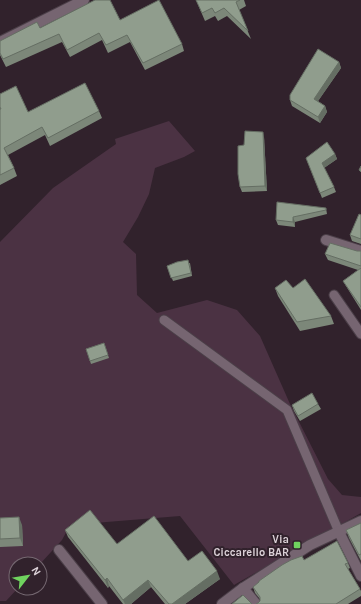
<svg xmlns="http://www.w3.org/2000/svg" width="361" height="604" viewBox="0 0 361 604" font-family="Karla,sans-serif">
<rect width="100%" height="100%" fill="#31222c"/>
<!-- grass -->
<polygon fill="#4b3243" points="169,121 195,151 184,157 155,168 149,194 138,217 123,242 136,254 137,295 157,313 207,300 237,310 260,336 290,404 328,479 342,495 361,497 361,513 234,585 180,516 70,525 62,540 40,564 16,564 16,588 18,588 6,601 0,601 0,242 53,188 116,144 115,139"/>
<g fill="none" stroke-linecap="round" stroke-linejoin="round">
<defs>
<g id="service">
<polyline points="334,295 361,334"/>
<polyline points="164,320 287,410 339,532"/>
</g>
<g id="minor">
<polyline points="0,42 84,0"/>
<polyline points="326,240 361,251"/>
<polyline points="339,532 361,576"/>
<polyline points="59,550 102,604"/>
<polyline points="243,588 256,604"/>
<polyline points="222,604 243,588 310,545 361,521"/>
</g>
</defs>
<!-- service casing -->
<use href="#service" stroke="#4b3f48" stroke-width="11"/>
<!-- minor casing -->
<use href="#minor" stroke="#4b3f48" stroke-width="12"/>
<!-- service -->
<use href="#service" stroke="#766571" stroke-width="9"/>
<!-- minor -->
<use href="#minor" stroke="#766571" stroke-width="10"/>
</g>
<!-- wall -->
<g fill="#7c8779">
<polygon points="196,0 244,0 246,6 239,10 251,39 227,16 218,21 215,16 205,21"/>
<polygon points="120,20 182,44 184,51 145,70 130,42 108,53 102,40 70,57 62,42 6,67 0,55 0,41"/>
<polygon points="339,62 341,68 318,101 325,106 327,112 320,123 292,106 290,100"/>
<polygon points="0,94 28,112 99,111 102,118 50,146 45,135 8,155 14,168 17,176 0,185"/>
<polygon points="264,137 267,191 242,192 240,187 244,145"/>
<polygon points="335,154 337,159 324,168 334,187 336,192 322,198 306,158"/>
<polygon points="326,208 327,214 295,222 295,227 278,225 276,220"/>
<polygon points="361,215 361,244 352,241 350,235"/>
<polygon points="357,251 361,251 361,310 346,286 343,281 358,270 328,260 325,254"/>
<polygon points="190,263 192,276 173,281 167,266"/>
<polygon points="275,288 293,288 331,316 334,324 300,331 278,296"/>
<polygon points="104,343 109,358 91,364 86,349"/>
<polygon points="318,404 321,409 300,421 294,411 292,405"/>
<polygon points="0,518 22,525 23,546 0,547"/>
<polygon points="361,523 361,561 349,538 346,530"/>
<polygon points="65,530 117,544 188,561 220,579 185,604 165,604 151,587 131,604 123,604 109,586 108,588 68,537"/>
<polygon points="304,560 348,563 350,568 348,569 360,589 361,591 361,596 348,604 256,604 258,603 260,601 260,599 255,593 253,587"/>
</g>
<!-- shaded-wall -->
<g fill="#656e63">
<polygon points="339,62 341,68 316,104 314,99"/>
<polygon points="325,106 327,112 320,123 318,117"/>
<polygon points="263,132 264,137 267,191 265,186"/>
<polygon points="335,154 337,159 324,168 322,163"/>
<polygon points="293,217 295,222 295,227 293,222"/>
<polygon points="19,517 22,525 23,546 20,538"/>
<polygon points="217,571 220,579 185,604 172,604"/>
<polygon points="107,578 109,586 108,588 105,580"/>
<polygon points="148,580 151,587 131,604 125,604 123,600"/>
</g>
<!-- building -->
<g fill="#909d8d" stroke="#656e63">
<polygon points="95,0 110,0 120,20 159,0 182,44 143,63 127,35 106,45 99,33 67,50 59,34 3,59 0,53 0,41 37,22 40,28"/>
<polygon points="196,0 240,0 236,2 248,31 224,8 215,13 212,8 202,13"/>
<polygon points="318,49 339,62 314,99 325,106 318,117 290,100 290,95"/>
<polygon points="85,83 99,111 48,138 42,127 4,148 14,168 0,175 0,109 1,109 0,107 0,94 16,86 28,112"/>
<polygon points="245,131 263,132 265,186 240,187 238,174 238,146 244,145"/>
<polygon points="327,142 335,154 322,163 334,187 320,193 306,158"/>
<polygon points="361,166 361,172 359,170"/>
<polygon points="277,202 326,208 326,210 293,217 293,222 276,220"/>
<polygon points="359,214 361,215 361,239 350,235"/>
<polygon points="330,243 357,251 361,251 361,266 325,254"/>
<polygon points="188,260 191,273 171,278 167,266 177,262"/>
<polygon points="361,268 361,307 343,281"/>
<polygon points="305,279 331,316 297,322 275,288 286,280 293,288"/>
<polygon points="104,343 108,355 90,361 86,349"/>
<polygon points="312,393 318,404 298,416 292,405"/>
<polygon points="90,510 117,544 154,516 188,561 202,551 217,571 172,604 169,604 148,580 123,600 107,578 105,580 65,530"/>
<polygon points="19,517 20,538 0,539 0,518"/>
<polygon points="361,523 361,554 359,555 346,530"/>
<polygon points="337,541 348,563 345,564 360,589 336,604 256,604 258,603 260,601 260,597 253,587 259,582 259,581 282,565 291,560 302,556 304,560"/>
<polygon points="243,595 252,604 232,604"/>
</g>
<!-- markers -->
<rect fill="#70d35f" stroke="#31222c" stroke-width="1.5" x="293" y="541" width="8" height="8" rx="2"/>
<g text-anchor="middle" stroke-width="4" stroke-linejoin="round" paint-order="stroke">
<!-- poi labels -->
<g font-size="11" font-weight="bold" fill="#dcd2d8" stroke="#31222c" text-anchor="end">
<text x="289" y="543">Via<tspan x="289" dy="13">Ciccarello BAR</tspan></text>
</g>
</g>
<!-- north arrow -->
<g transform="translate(28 576) rotate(59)"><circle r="19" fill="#31222c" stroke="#756871"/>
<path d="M0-3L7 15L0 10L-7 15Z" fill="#70d35f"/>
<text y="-6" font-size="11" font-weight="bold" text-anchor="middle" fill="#dcd2d8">N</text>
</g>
</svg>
